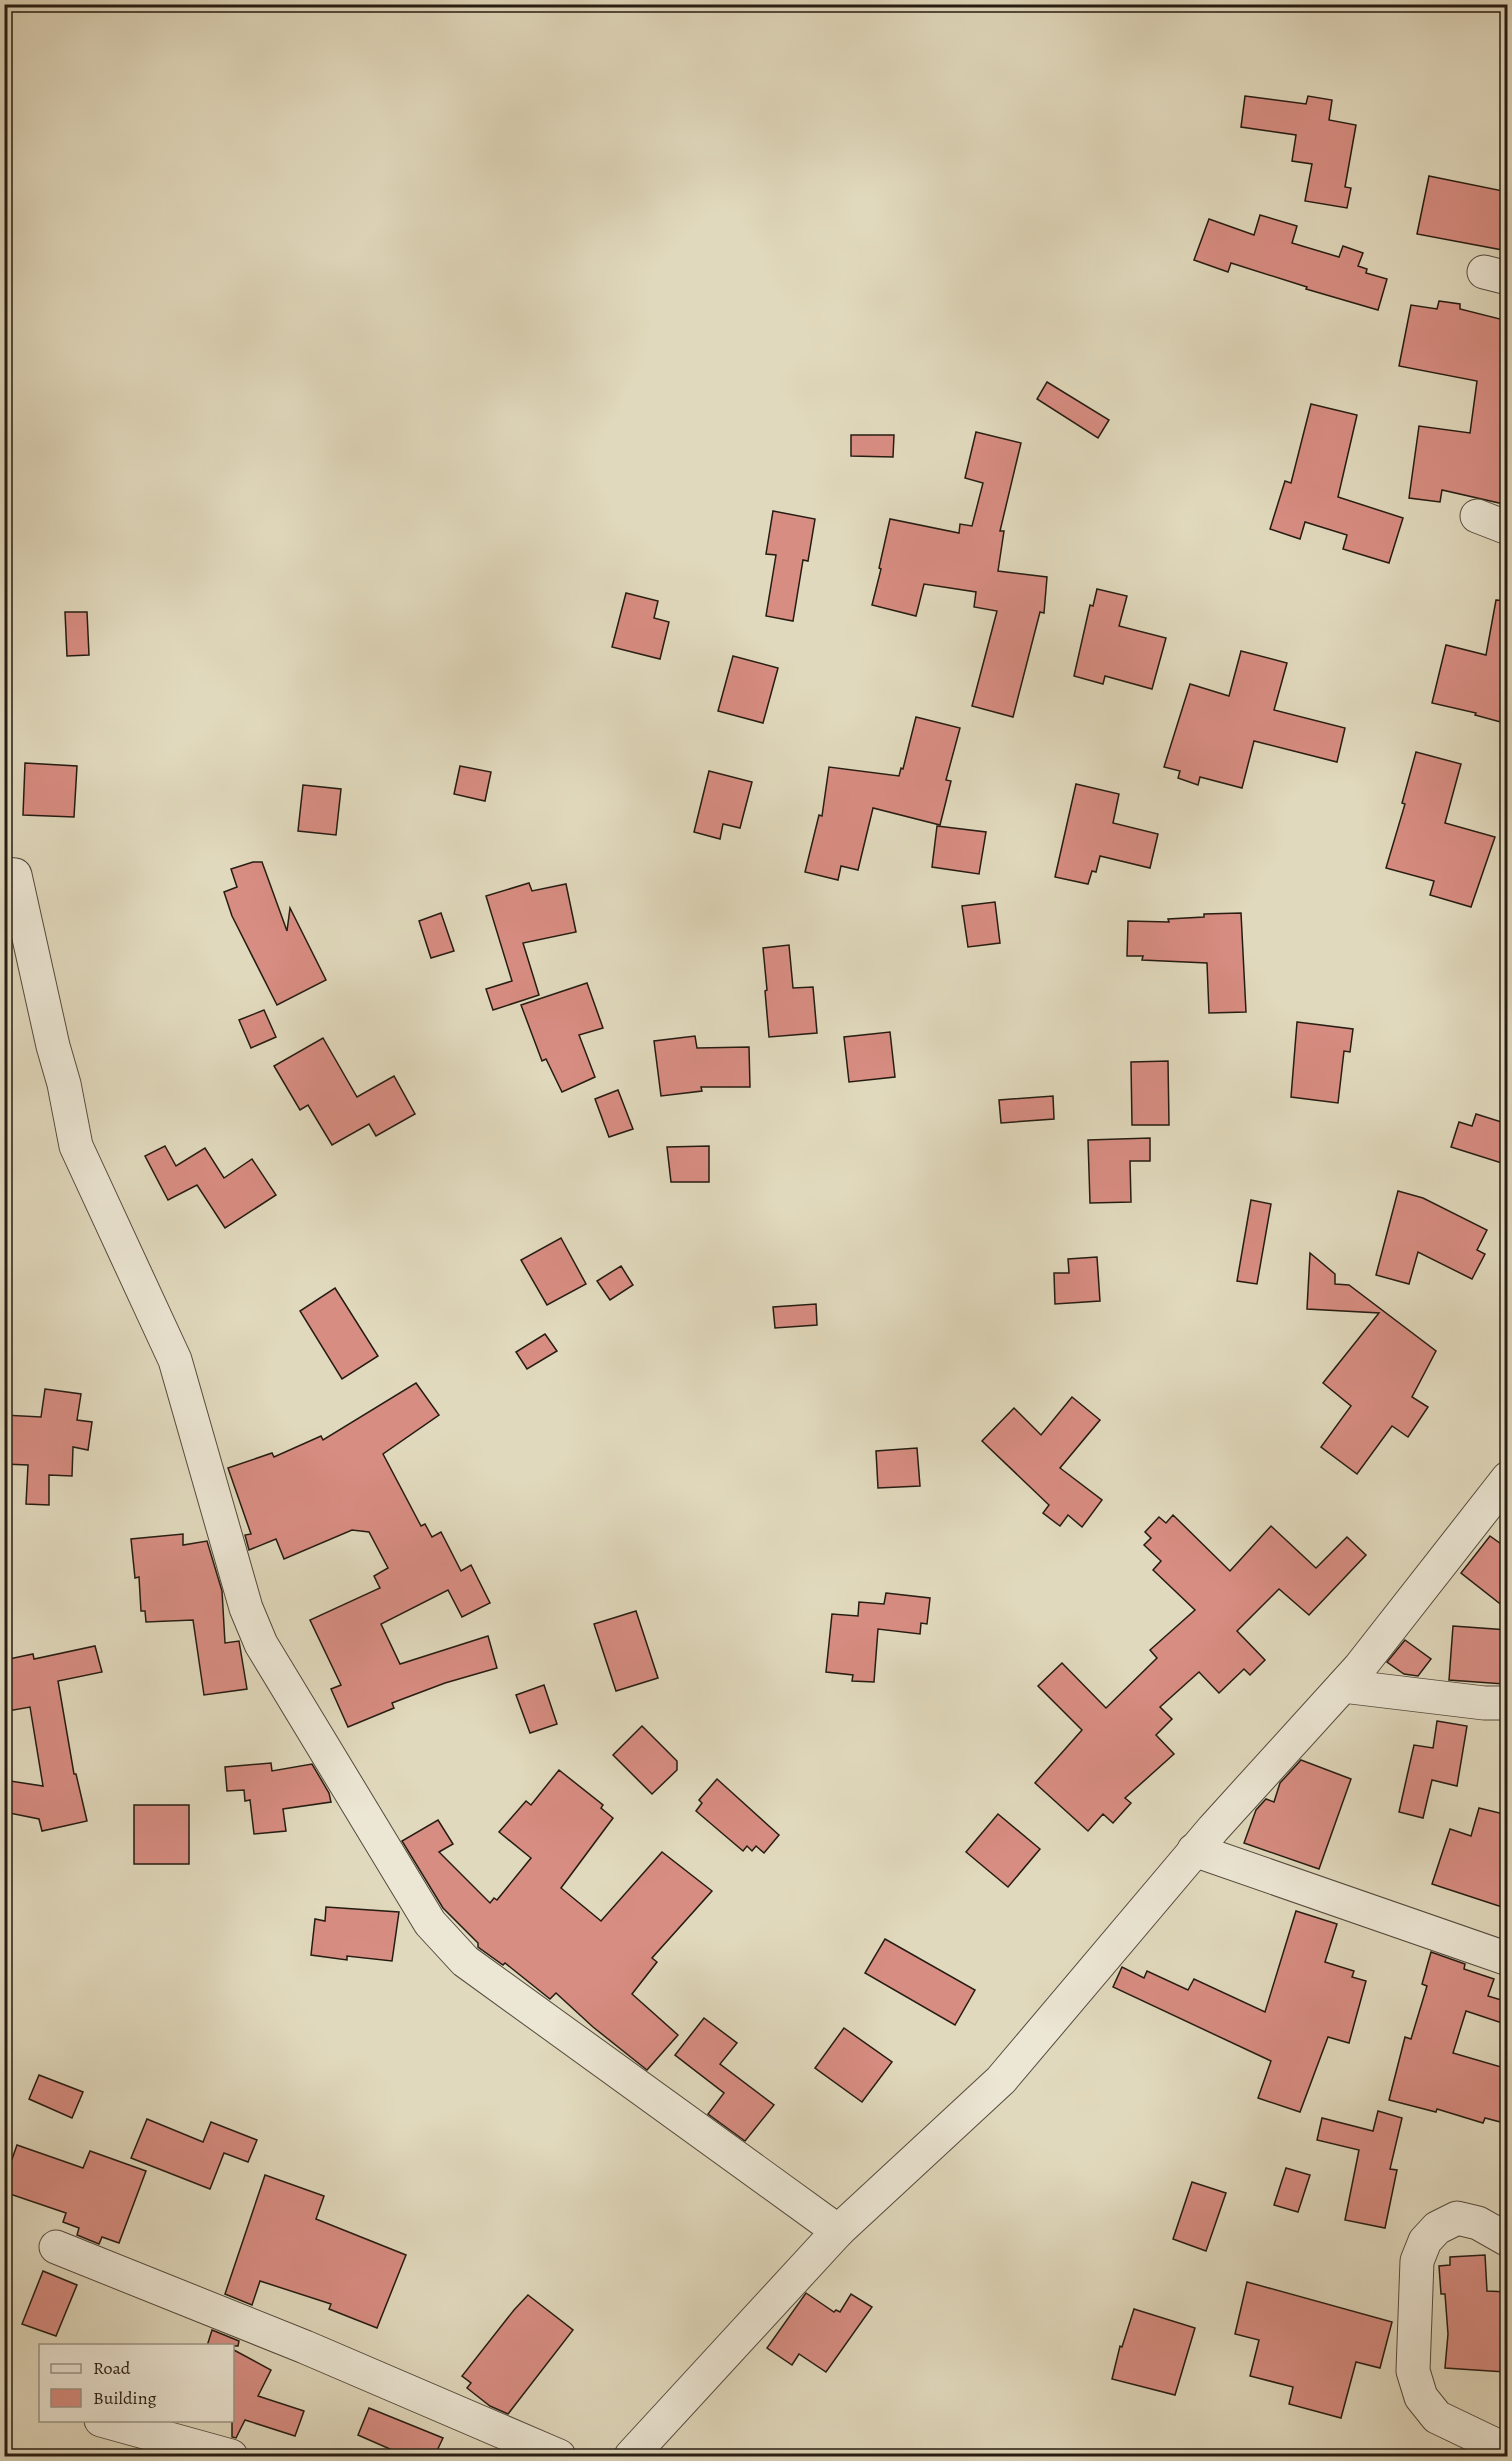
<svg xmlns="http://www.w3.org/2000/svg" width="1512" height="2461" viewBox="0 0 1512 2461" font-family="Alegreya,serif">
<rect width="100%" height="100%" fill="#e1d9bd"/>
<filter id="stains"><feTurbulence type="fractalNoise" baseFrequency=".00333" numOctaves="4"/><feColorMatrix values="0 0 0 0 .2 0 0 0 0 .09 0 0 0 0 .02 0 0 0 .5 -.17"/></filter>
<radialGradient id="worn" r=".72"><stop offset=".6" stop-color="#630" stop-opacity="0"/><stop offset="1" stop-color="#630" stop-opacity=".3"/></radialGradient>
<!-- building -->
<g fill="#d88d82" stroke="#251c12" stroke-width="1.5">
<polygon points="1245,96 1306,104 1308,96 1332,100 1329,120 1356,125 1345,187 1351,188 1347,208 1305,201 1312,164 1292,161 1296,135 1241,127"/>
<polygon points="1429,176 1508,192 1508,251 1417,234"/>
<polygon points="1260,215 1297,226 1292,243 1339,257 1343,246 1363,253 1358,266 1367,269 1366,273 1387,279 1378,310 1306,289 1307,287 1231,263 1228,272 1194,260 1209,219 1254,235"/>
<polygon points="1439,301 1460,304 1460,309 1508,321 1508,505 1442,490 1440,502 1409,498 1419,426 1470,433 1477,381 1399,366 1411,305 1437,309"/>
<polygon points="1047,382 1109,420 1098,438 1037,399"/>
<polygon points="1311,404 1357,415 1338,497 1403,518 1389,563 1343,549 1347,535 1305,522 1300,539 1270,529 1285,481 1291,483"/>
<polygon points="976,432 1021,443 1000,531 1004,531 998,571 1047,577 1044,613 1040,612 1013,717 972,706 997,611 974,607 976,592 924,584 916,616 872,605 881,569 879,568 890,519 959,533 960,524 972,526 983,483 965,478"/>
<polygon points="851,435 894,435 893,457 851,456"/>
<polygon points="773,511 815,519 808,561 803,560 793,621 766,616 776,555 766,554"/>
<polygon points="1097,589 1127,596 1119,626 1166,638 1152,689 1105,676 1103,684 1074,676 1090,605 1093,606"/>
<polygon points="626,593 658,601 654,618 669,622 660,659 612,647"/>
<polygon points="1496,600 1508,601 1508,724 1475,715 1476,713 1432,703 1446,645 1486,655"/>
<polygon points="65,612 87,612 89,655 67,656"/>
<polygon points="1241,651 1287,663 1274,710 1345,728 1337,762 1254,741 1242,788 1200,777 1198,785 1178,778 1180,771 1164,767 1190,684 1229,696"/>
<polygon points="733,656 778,668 763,723 718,711"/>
<polygon points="916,717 960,728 946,780 951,781 940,825 873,808 858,870 841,866 838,880 805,872 819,815 822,816 829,767 899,776 901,768 903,769"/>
<polygon points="1416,752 1461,764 1445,823 1495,837 1471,907 1430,895 1434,881 1386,868 1405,804 1402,803"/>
<polygon points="25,763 77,766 74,817 23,815"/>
<polygon points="460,766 491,772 485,801 454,794"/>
<polygon points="709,771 752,782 740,828 723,824 720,839 694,832"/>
<polygon points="1076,784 1119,794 1113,823 1158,834 1150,868 1100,856 1096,872 1092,871 1088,884 1055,877"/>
<polygon points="303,785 341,789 336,835 298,831"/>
<polygon points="937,826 986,832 979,874 932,867"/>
<polygon points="253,862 262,862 287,931 290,908 326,980 277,1005 232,916 224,892 237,887 231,869"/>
<polygon points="529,883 532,891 566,884 576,932 523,943 539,995 493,1010 486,989 512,981 486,896"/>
<polygon points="995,902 1000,943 968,947 962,906"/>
<polygon points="441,913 454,951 431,958 419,921"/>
<polygon points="1241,913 1246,1012 1209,1013 1207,963 1142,960 1143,956 1127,956 1128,921 1169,922 1168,919 1204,917 1204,914"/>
<polygon points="789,945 793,988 813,987 817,1033 769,1037 765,991 767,990 763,948"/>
<polygon points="587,983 603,1028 579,1035 595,1077 562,1092 546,1059 542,1061 521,1005"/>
<polygon points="264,1010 276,1037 251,1048 239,1020"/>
<polygon points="1297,1022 1353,1029 1350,1052 1344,1051 1338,1103 1291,1097"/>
<polygon points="890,1032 895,1077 849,1082 844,1037"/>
<polygon points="695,1036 697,1048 749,1047 750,1087 701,1087 702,1091 661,1096 654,1041"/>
<polygon points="323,1038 357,1097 394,1076 415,1114 376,1136 369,1124 332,1145 308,1105 300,1110 274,1066"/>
<polygon points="1168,1061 1169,1125 1132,1125 1131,1062"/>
<polygon points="618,1090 633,1129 609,1137 595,1099"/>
<polygon points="1053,1096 1054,1119 1001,1123 999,1100"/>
<polygon points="1476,1114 1508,1124 1508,1165 1451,1147 1459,1122 1472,1126"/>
<polygon points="1150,1138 1150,1161 1130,1161 1131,1202 1090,1203 1088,1140"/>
<polygon points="165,1146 176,1166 205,1148 224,1178 252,1159 276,1195 225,1228 197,1185 168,1200 145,1156"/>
<polygon points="709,1146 709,1182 671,1182 667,1147"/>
<polygon points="1398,1191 1423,1198 1487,1230 1477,1250 1485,1254 1472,1279 1418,1252 1409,1284 1376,1275"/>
<polygon points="1251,1200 1271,1204 1257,1284 1237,1281"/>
<polygon points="561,1238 586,1284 547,1305 521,1260"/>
<polygon points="1310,1253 1335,1274 1335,1284 1349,1285 1436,1351 1412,1397 1428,1407 1408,1437 1392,1426 1357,1474 1321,1447 1351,1406 1323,1383 1379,1313 1307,1309"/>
<polygon points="1097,1257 1100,1301 1055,1304 1054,1273 1069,1273 1068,1259"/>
<polygon points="621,1266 633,1285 610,1300 597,1281"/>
<polygon points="335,1288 378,1356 342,1379 300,1311"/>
<polygon points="816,1304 817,1325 775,1328 773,1307"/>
<polygon points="545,1334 557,1351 527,1369 516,1352"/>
<polygon points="416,1383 439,1415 383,1454 421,1526 425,1524 432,1537 441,1532 461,1571 471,1565 490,1603 462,1617 448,1590 381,1624 400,1664 488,1636 497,1668 445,1683 392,1703 394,1708 348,1727 331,1689 341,1685 310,1620 380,1588 374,1576 388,1568 369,1532 352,1530 284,1559 276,1539 249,1550 245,1535 251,1534 228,1468 272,1453 274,1457 321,1436 323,1440"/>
<polygon points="45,1389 81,1394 77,1420 92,1422 88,1450 73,1447 72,1476 49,1475 49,1505 26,1504 28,1465 4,1464 4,1415 41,1417"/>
<polygon points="1072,1397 1100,1420 1060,1468 1102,1500 1082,1527 1068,1515 1060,1526 1043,1513 1049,1505 982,1441 1014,1408 1041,1435"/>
<polygon points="917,1448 920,1486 878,1488 876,1451"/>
<polygon points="1173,1515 1230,1571 1271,1526 1316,1568 1347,1537 1366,1555 1309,1615 1279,1589 1237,1631 1265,1660 1250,1675 1244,1669 1219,1693 1199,1672 1160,1707 1172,1719 1156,1735 1174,1754 1125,1798 1131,1803 1113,1823 1103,1814 1088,1831 1035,1783 1082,1730 1038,1686 1062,1663 1106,1708 1157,1658 1150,1650 1195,1610 1153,1570 1161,1561 1144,1545 1151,1538 1145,1532 1159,1517 1166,1523"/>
<polygon points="183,1534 183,1545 207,1541 222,1591 225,1643 239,1641 247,1689 204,1695 193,1620 146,1622 145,1611 141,1611 139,1577 135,1578 131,1539"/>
<polygon points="1490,1536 1508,1549 1508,1610 1461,1573"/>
<polygon points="886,1593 930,1598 927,1624 921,1623 920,1634 878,1629 874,1682 852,1681 853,1675 826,1672 832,1614 858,1616 859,1602 884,1604"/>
<polygon points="636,1611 658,1678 616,1691 594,1624"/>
<polygon points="1453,1626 1508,1630 1504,1684 1449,1680"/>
<polygon points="1405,1640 1431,1659 1418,1676 1404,1674 1387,1662"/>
<polygon points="95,1646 102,1672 58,1681 74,1774 76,1774 87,1821 42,1831 39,1819 4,1812 4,1780 43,1786 30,1707 8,1711 4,1694 4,1660 33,1654 34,1659"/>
<polygon points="544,1685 557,1724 530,1733 516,1695"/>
<polygon points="1437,1721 1467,1726 1457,1786 1432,1780 1423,1818 1399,1812 1414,1745 1433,1748"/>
<polygon points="642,1726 677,1761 677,1770 652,1794 613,1755"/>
<polygon points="1301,1760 1351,1779 1319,1869 1244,1843 1256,1810 1266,1799 1274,1802 1280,1783"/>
<polygon points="271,1763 272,1771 312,1764 329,1793 331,1802 283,1809 286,1831 254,1834 250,1800 245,1801 244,1790 227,1791 225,1767"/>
<polygon points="559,1770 603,1805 601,1808 613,1818 561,1888 601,1921 662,1852 712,1891 652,1958 657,1962 632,1994 678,2035 647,2070 593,2027 556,1993 550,1999 505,1963 503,1965 478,1947 478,1943 443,1908 402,1841 438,1820 453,1844 439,1852 490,1903 494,1898 497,1900 531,1858 499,1832 526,1801 531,1805"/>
<polygon points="717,1779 779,1835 764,1853 756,1846 752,1851 747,1846 743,1851 696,1811 702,1803 699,1800"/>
<rect x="134" y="1805" width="55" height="59"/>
<polygon points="1479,1808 1508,1815 1508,1909 1432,1884 1450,1829 1471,1836"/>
<polygon points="998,1814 1040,1849 1008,1887 966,1852"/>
<polygon points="326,1907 399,1912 392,1961 347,1956 347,1960 311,1955 315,1919 325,1921"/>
<polygon points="1296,1911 1337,1924 1325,1962 1354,1971 1352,1977 1366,1981 1349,2043 1328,2037 1300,2112 1258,2098 1271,2061 1113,1987 1122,1967 1144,1978 1147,1971 1188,1990 1194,1979 1265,2012"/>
<polygon points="885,1939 975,1990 955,2025 865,1973"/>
<polygon points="1431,1952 1465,1964 1464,1969 1494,1979 1488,1996 1508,2002 1508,2025 1466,2011 1453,2053 1508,2069 1508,2124 1485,2118 1483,2123 1437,2109 1436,2112 1389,2100 1405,2037 1411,2039 1427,1986 1422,1984"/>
<polygon points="704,2018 737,2043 720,2064 774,2105 745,2141 708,2114 724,2093 675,2055"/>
<polygon points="844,2028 892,2062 862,2102 815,2068"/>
<polygon points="39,2075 83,2092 72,2118 29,2099"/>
<polygon points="1378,2111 1402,2118 1390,2169 1397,2170 1385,2228 1345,2220 1359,2150 1317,2140 1322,2118 1373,2131"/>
<polygon points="147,2119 203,2142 211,2122 257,2140 248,2162 224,2153 210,2189 131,2158"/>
<polygon points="17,2145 83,2168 90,2151 146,2171 119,2243 102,2237 99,2244 77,2235 79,2228 63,2222 66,2213 4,2192 4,2182"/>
<polygon points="1286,2168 1310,2175 1298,2212 1274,2205"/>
<polygon points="265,2175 324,2196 316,2219 406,2255 377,2328 329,2309 331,2304 260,2281 252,2305 225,2294"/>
<polygon points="1192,2182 1226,2193 1206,2251 1173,2239"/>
<polygon points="1485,2255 1487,2291 1508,2292 1505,2372 1445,2368 1448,2334 1445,2294 1441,2294 1439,2266 1450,2265 1450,2257"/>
<polygon points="43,2271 77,2285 56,2336 22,2324"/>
<polygon points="1247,2282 1392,2322 1380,2368 1356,2362 1341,2418 1289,2404 1293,2387 1250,2376 1259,2340 1235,2334"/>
<polygon points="806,2293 834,2312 836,2310 840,2312 851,2294 872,2307 826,2372 799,2354 792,2365 767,2348"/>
<polygon points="528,2295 573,2330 508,2414 490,2406 467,2388 471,2383 462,2376 514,2310"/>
<polygon points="1134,2309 1195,2328 1175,2395 1112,2379 1120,2346 1122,2347"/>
<polygon points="212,2330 239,2341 238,2346 207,2346"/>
<polygon points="232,2349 271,2370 258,2396 304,2411 295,2436 245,2420 236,2438 232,2437"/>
<polygon points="369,2408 443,2438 434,2457 408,2457 358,2435"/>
</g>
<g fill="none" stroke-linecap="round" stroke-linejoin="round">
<defs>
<g id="minor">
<polyline points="1484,272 1508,278"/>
<polyline points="1477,516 1508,528"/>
<polyline points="4,874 15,875 53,1046 64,1084 76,1146 175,1360 246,1608 261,1644 430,1923 465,1961 838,2231"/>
<polyline points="1343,1686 1484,1703 1508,1703"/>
<polyline points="1194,1850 1508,1959"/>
<polyline points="1508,2240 1478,2223 1457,2218 1437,2228 1425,2241 1417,2261 1413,2371 1421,2397 1437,2417 1508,2451"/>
<polyline points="56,2247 305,2347 559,2456"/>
<polyline points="101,2420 231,2456"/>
<polyline points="631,2456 838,2231 1001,2080 1213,1829 1360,1667 1508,1478"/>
</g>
</defs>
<!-- minor casing -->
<use href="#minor" stroke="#544b3d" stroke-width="35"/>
<!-- minor -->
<use href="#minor" stroke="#ece6d4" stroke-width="33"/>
</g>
<!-- margin -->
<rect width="1512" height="2461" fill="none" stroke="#e1d9bd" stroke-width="24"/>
<rect x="6" y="6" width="1500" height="2449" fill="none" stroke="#251c12" stroke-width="3"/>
<rect x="12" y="12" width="1488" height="2437" fill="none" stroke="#251c12" stroke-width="1.5"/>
<!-- legend -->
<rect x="39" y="2344" width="195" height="78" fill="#ece6d4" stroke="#9c9586" stroke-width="1.5"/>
<rect x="51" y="2364" width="30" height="9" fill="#ece6d4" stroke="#9c9586" stroke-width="1.5"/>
<text x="93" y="2374" font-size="18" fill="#251c12">Road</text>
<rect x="51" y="2389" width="30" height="18" fill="#d88d82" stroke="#9c9586" stroke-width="1.5"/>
<text x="93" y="2404" font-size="18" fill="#251c12">Building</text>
<rect width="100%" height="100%" filter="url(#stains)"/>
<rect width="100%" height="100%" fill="url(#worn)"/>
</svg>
